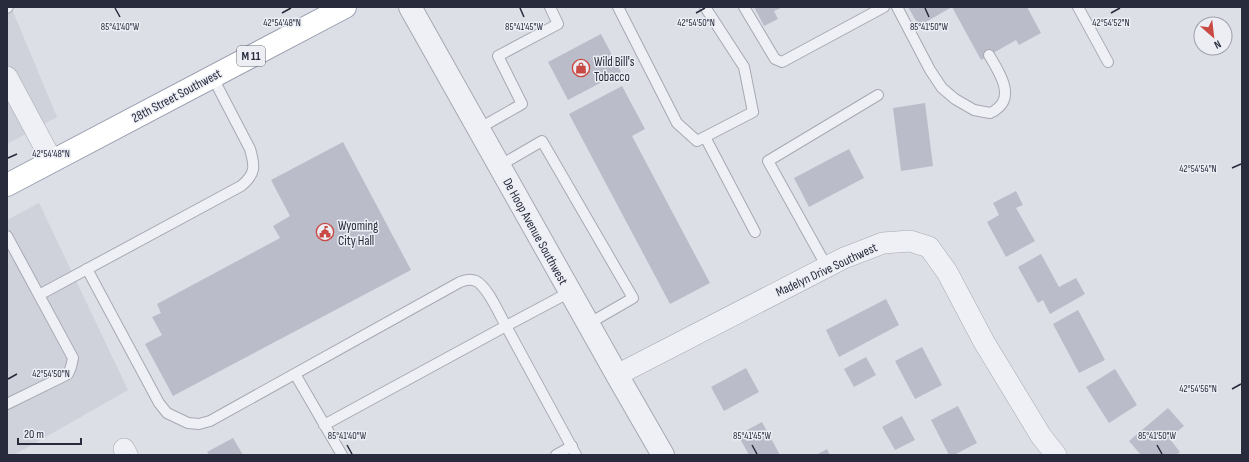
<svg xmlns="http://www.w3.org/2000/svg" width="1249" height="462" viewBox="0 0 1249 462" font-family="'Sofia Sans Condensed',sans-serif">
<rect width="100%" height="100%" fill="#dddfe6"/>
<!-- built -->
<g fill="#cfd1db">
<polygon points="7,7 11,7 57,117 7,144"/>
<polygon points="39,203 128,390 14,455 7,455 7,220"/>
</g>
<!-- building -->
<g fill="#babdc9">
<polygon points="754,7 783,7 774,11 778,19 764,26"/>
<polygon points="908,7 1027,7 1041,33 1019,45 1016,40 981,60 952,7 919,26"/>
<polygon points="601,34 621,72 568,100 548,62"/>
<polygon points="622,86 645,129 632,136 710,283 670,304 569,114"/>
<polygon points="925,103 933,166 901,171 893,108"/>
<polygon points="343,142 411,270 173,396 145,344 162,335 152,317 161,313 157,304 280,238 273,226 290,216 271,180"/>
<polygon points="849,149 864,178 809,207 794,178"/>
<polygon points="1016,191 1023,205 1016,208 1035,241 1006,257 987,222 999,215 993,203"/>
<polygon points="1041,254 1059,287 1076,278 1085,294 1050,314 1043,300 1038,303 1018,267"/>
<polygon points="886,299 899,325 839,357 826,330"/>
<polygon points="1078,310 1105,360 1079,373 1053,324"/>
<polygon points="922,347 942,385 915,399 895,361"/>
<polygon points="866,357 876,375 854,387 844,369"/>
<polygon points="746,368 759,392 724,411 711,387"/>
<polygon points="1115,369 1137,405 1109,423 1086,387"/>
<polygon points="958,406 977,443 954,455 949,455 931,420"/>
<polygon points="1168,408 1184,426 1169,438 1180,452 1176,455 1141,455 1129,441"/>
<polygon points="902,416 915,440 895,450 882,427"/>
<polygon points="762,422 780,455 749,455 738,435"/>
<polygon points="233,438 243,455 209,455 207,452"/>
<polygon points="827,449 830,455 816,455"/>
</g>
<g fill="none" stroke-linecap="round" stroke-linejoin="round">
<defs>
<g id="service">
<polyline points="618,7 677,123 697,141 753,112 744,67 705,7"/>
<polyline points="744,7 775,59 782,62 884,7"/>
<path d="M897,7L930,70L942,88L955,99L974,110L990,113C993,112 996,110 998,108C1015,94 997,69 989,55"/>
<polyline points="1078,7 1108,62"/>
<polyline points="7,8 8,7"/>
<polyline points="478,129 522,104 498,56 558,24 550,7"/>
<polyline points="705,137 755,232"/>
<polyline points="499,166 542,141 633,298 588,324"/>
<polyline points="7,236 73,358 71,367 68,374 56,380 7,404"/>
<polyline points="827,267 768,161 878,95"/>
<path d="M87,269L159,403L167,413L188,423L199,424L210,421L460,282C465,280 471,279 476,281C488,287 499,314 506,326L570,292"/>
<path d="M39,295L241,186C256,174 255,166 250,149L212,76"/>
<polyline points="295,374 342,455"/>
<polyline points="324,425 506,326 576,455"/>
<polyline points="556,455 572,446"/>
</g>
<g id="minor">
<polyline points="7,77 52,161"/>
<polyline points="617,375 844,258 883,243 910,241 929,247 947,272 984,342 1041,436 1056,455"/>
<polyline points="124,449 127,455"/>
</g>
<polyline id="tertiary" points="410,7 617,375 663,455"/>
<polyline id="primary" points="7,185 345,7"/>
</defs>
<!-- service casing -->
<use href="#service" stroke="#a6a9b3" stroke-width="12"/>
<!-- minor casing -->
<use href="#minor" stroke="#a6a9b3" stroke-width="22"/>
<!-- tertiary casing -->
<use href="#tertiary" stroke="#a6a9b3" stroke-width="24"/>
<!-- primary casing -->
<use href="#primary" stroke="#9ca1b1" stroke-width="24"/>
<!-- service -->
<use href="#service" stroke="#eff0f5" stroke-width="10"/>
<!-- minor -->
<use href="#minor" stroke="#eff0f5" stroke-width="21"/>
<!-- tertiary -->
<use href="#tertiary" stroke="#eff0f5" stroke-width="22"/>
<!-- primary -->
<use href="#primary" stroke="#fff" stroke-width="22"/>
</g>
<!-- ticks -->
<path fill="none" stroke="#272b3c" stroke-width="1.5" d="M115,8L120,17M520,8L524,17M925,8L929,17M282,13L291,8M696,13L705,8M1111,13L1120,8M8,158L17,154M1232,168L1241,164M8,379L17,374M1232,389L1241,384M347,445L352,454M752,445L757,454M1157,445L1162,454"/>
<!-- icons -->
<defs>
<symbol id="shop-ring" viewBox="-11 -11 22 22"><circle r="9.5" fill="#eceef4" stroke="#c94a44" stroke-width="1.5"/><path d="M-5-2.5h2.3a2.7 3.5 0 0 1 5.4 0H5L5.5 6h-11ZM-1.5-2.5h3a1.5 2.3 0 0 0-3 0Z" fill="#c94a44"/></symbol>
<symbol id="civic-ring" viewBox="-11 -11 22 22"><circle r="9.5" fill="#eceef4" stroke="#c94a44" stroke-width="1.5"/><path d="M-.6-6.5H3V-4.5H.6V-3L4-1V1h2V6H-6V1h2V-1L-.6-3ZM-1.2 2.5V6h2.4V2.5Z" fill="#c94a44"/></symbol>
</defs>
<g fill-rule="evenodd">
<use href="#shop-ring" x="571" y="58" width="20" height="20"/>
<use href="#civic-ring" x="315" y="222" width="20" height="20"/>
</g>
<g text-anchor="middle" stroke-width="3" stroke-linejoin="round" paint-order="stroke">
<!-- shield labels -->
<rect fill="#eceef4" stroke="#626673" stroke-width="1" x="237" y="46" width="28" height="20" rx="3"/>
<g font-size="12" font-weight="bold" fill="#272b3c">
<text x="251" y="60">M 11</text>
</g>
<!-- poi labels -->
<g font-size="13" fill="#272b3c" stroke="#eceef4" text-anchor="start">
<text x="594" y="66">Wild Bill's<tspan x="594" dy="15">Tobacco</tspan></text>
<text x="338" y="230">Wyoming<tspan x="338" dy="15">City Hall</tspan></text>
</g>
<!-- street labels -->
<g font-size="13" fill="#272b3c" stroke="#eceef4">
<text transform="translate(176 95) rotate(-28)" y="5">28th Street Southwest</text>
<text transform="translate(536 231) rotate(61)" y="5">De Hoop Avenue Southwest</text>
<text transform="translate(826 269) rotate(-25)" y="5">Madelyn Drive Southwest</text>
</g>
</g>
<g font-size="10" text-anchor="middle" fill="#272b3c" stroke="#eceef4" stroke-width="3" stroke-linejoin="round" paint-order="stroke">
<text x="696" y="26">42°54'50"N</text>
<text x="1111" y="26">42°54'52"N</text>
<text x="282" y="26">42°54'48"N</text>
<text x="120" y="30">85°41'40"W</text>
<text x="524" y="30">85°41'45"W</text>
<text x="929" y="30">85°41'50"W</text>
<text x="51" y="157">42°54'48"N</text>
<text x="1198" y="172">42°54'54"N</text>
<text x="51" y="377">42°54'50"N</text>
<text x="1198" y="392">42°54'56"N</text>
<text x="347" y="439">85°41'40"W</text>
<text x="752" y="439">85°41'45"W</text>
<text x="1157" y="439">85°41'50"W</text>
</g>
<!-- border -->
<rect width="1249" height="462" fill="none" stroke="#272b3c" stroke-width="16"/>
<!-- north arrow -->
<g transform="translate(1213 36) rotate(152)"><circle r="19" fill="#eceef4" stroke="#9da0aa"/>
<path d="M0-3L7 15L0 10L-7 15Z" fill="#c94a44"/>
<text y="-6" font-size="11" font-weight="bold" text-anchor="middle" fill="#272b3c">N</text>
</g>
<!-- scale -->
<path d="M18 438v6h63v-6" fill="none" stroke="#272b3c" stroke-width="2"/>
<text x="24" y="438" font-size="12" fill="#272b3c" stroke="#eceef4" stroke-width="3" paint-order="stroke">20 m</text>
</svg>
